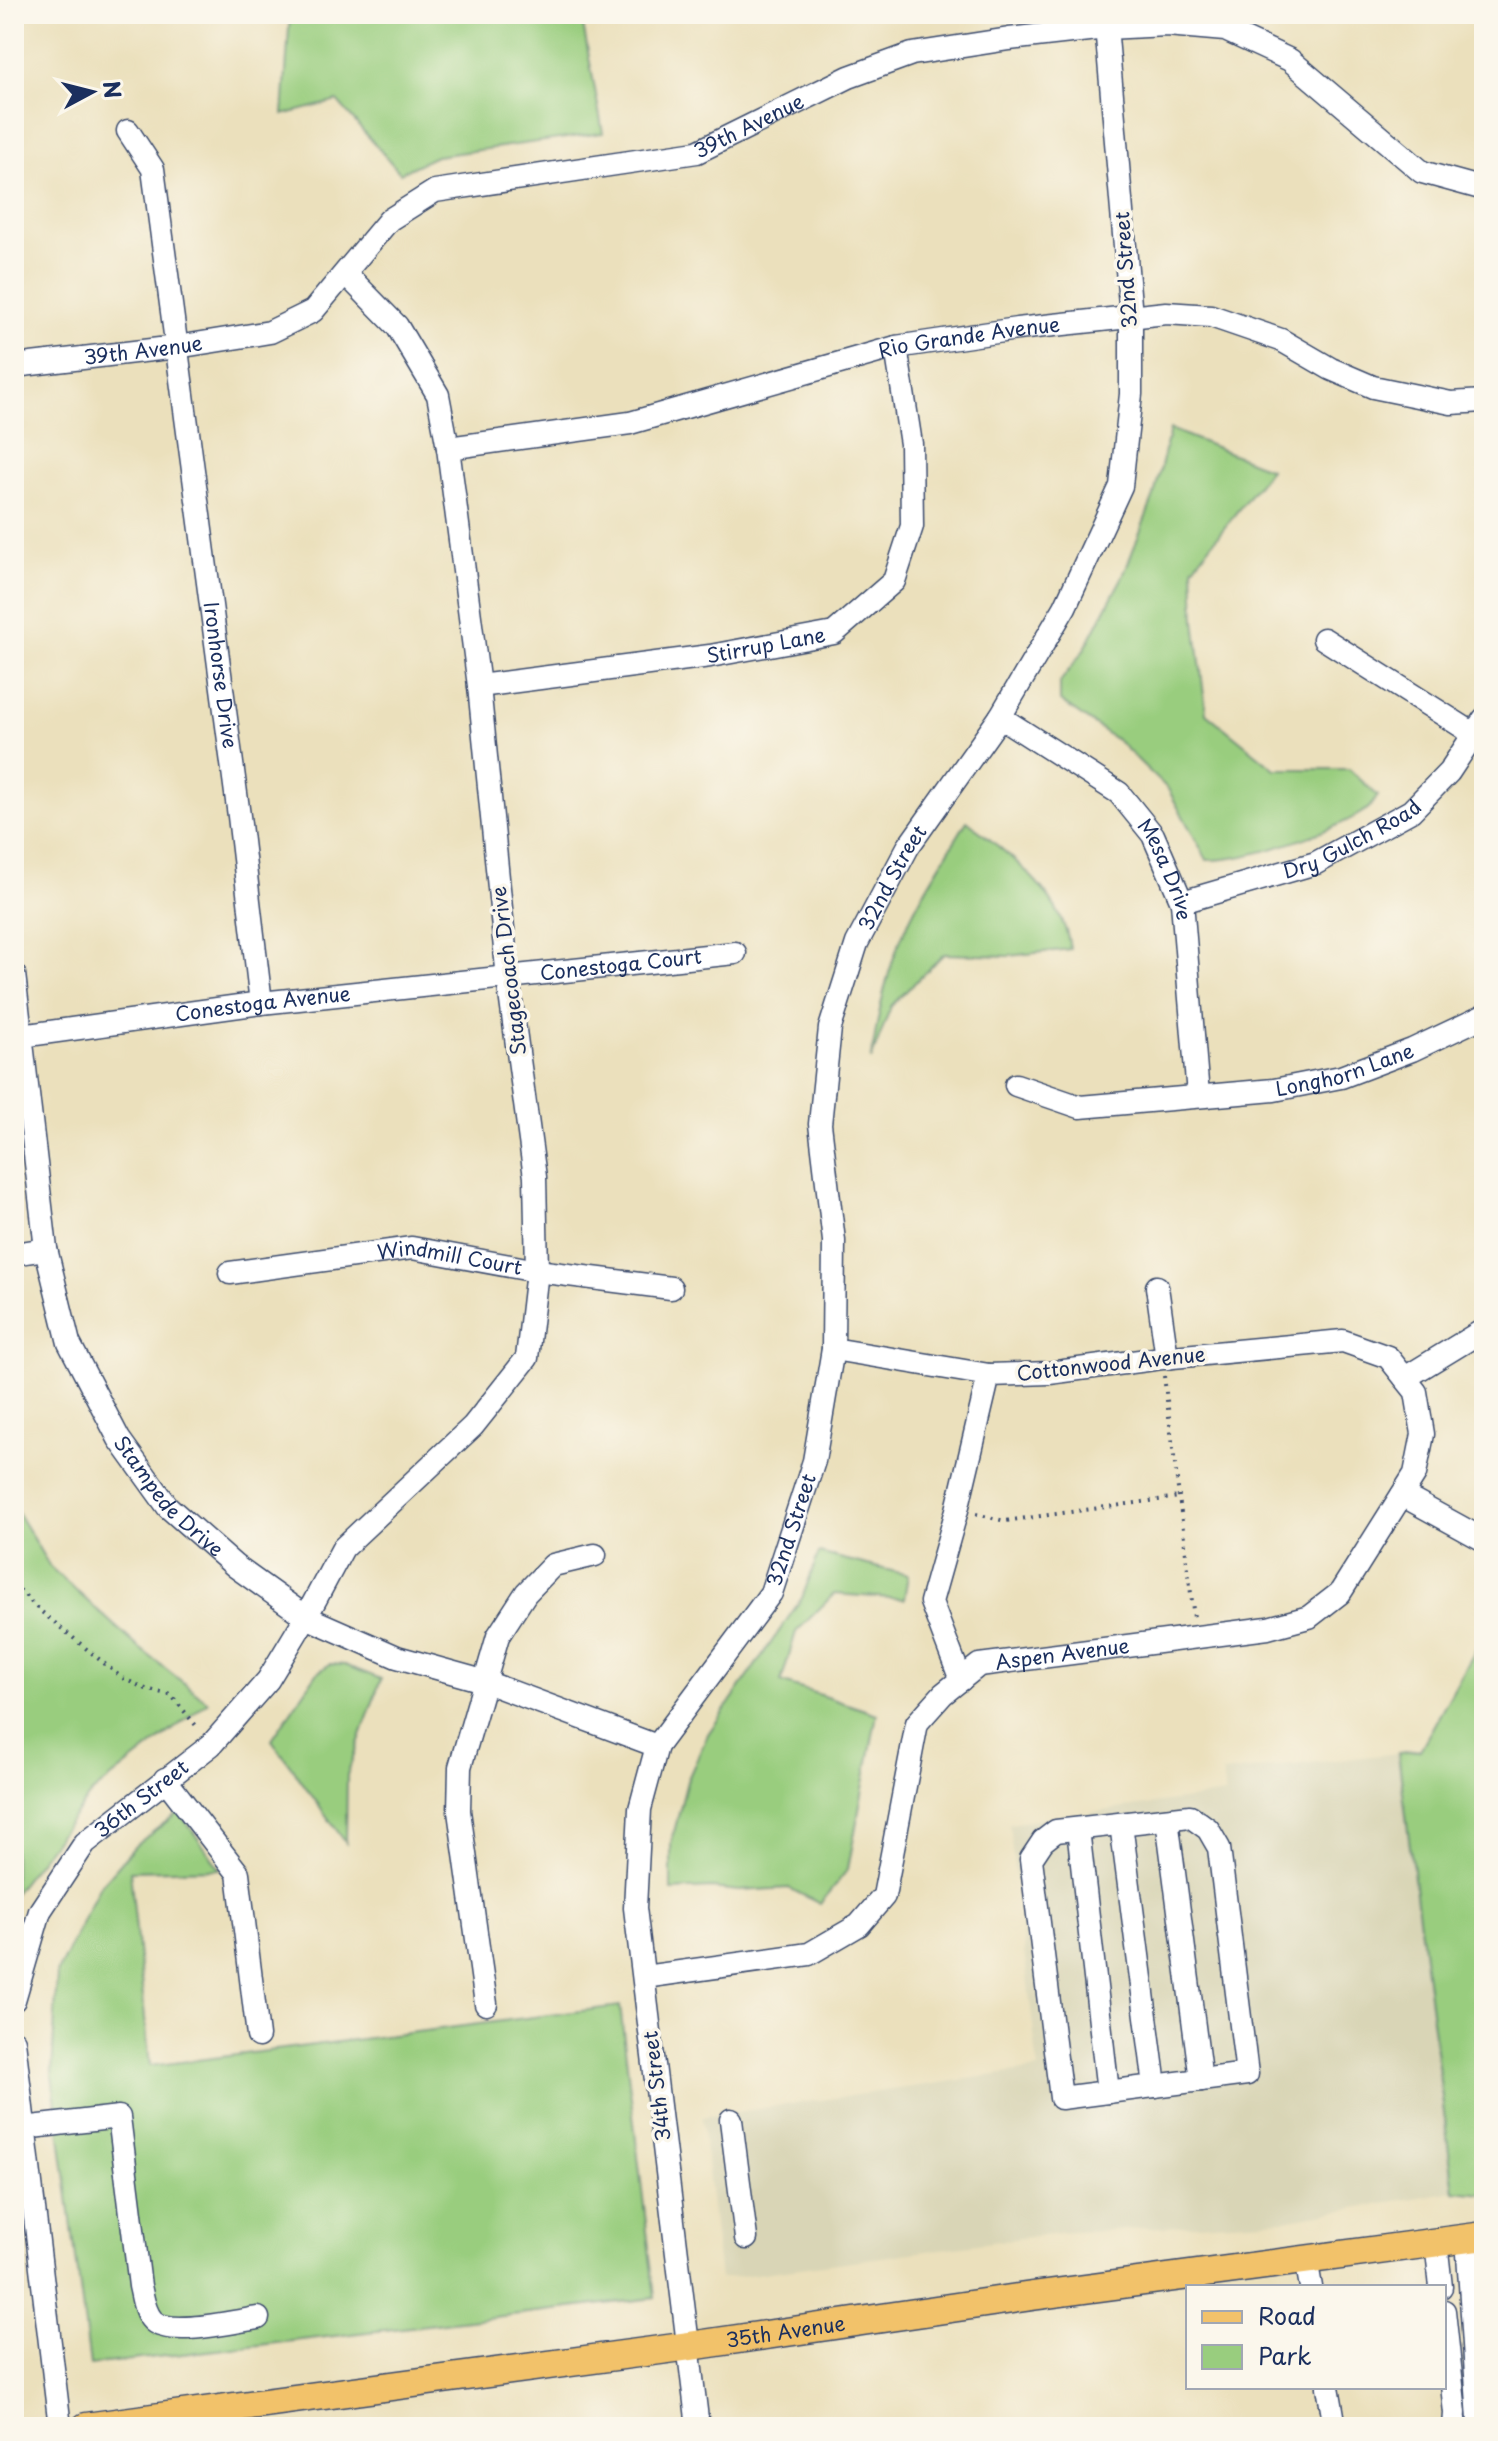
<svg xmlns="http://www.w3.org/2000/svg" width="1498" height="2441" viewBox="0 0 1498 2441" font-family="'Playpen Sans',sans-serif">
<rect width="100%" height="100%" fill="#fbf7ec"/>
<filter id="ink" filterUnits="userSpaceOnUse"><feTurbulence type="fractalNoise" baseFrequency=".0125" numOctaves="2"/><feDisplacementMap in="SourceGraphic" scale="16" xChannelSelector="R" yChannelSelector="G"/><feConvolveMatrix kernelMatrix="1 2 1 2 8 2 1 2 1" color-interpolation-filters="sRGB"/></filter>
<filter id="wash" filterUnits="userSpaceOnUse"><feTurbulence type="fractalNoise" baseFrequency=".006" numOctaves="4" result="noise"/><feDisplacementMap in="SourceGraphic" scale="32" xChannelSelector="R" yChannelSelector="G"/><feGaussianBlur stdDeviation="1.8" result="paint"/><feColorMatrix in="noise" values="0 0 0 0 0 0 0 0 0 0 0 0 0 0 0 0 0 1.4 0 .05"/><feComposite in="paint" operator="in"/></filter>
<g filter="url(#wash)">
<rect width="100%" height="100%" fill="#ebe0bc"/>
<!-- built -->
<g fill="#d9d5b6">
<polygon points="1398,1753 1454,2191 1284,2220 1058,2233 720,2279 702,2117 1038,2069 1009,1824 1225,1794 1223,1773"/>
<polygon points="1484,2035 1484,2102 1477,2036"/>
</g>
<!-- green -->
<g fill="#99cd7e" stroke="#5a7e6e" stroke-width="2">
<polygon points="290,14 581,14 603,133 436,156 400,173 337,101 283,115"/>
<path d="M1170,429L1270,469L1193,568L1195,620L1206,713L1275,769H1349L1378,796C1374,801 1371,807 1366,810C1332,832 1247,861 1207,860L1168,789L1118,741L1060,701V682L1084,650L1123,576L1154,496Z"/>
<path d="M967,821C1009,855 1063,893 1070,949L1009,956L944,954L891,1006L871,1060C877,1022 884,982 898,946C915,902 943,861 967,821Z"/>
<polygon points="14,1507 50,1567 137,1646 208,1702 91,1794 14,1893"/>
<polygon points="819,1553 908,1575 904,1599 834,1594 796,1632 781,1682 877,1714 848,1869 820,1904 789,1888 739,1891 712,1888 671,1890 671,1844 687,1781 708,1734 802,1598"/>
<polygon points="1484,1635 1484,2035 1477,2036 1484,2102 1484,2194 1454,2191 1398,1753 1420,1750"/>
<polygon points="330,1664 345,1665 381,1679 347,1775 346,1843 272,1740 317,1673"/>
<polygon points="179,1812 220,1869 130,1871 150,2066 620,2006 655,2298 90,2365 52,2075 57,1973 99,1887 136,1845"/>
</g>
</g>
<g filter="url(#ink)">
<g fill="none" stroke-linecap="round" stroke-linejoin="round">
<defs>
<g id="minor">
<path id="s1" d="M128,131L153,169L239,816L261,1003"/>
<path id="s2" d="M14,366L177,347L270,332L313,311L389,220L435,191L697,152L849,77L912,54L1009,39L1106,28L1167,25L1225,30L1290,60L1422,172L1484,189"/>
<path id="s3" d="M448,448L630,423L896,347L1017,329L1166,313L1211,316L1281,340L1331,369L1373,387L1451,403L1484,401"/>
<polyline points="1324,639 1474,734"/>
<path id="s4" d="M479,686L710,656L834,633L894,581L912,526L911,444L896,347"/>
<path id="s5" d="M1000,717L1119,793L1153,835L1182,902L1198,1095"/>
<path id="s6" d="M1182,902L1316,863L1411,811L1449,772L1484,719"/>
<path id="s7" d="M14,974L46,1249L69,1343L119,1439L168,1507L235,1566L306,1617L397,1657L483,1681L657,1746"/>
<path id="s8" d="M21,1036L261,1003L735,953"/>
<path id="s9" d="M1016,1085L1080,1107L1274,1090L1341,1077L1412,1050L1484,1016"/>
<polyline points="14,1254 46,1249"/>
<path id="s10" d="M230,1273L412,1248L537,1271L671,1288"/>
<polyline points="1157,1287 1167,1358"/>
<polyline points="1405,1378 1482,1331"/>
<polyline points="1402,1495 1484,1540"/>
<polyline points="961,1680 931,1602 957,1510 989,1375"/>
<polyline points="165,1779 238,1873 258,2036"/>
<polygon points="1190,1816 1208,1829 1219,1848 1247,2074 1061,2098 1031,1859 1043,1841 1056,1831"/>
<polyline points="1167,1819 1201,2080"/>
<polyline points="1121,1824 1155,2086"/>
<polyline points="1078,1829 1108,2092"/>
<path id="s11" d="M644,1977L809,1954L859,1925L884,1896L917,1723L943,1694L979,1665L1268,1628L1309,1617L1340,1593L1415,1474L1423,1434L1416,1392L1388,1357L1343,1341L1162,1358L1049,1373L989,1375L833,1349"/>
<path id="s12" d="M14,2000L40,1911L85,1843L211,1745L268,1680L306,1617L343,1548L473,1426L527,1358L537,1271L535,1177L508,979L479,686L448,448L438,395L397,326L346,274"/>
<polyline points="486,2004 459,1811 460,1767 498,1636 526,1593 553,1565 595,1555"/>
<polyline points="14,2041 60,2427"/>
<polyline points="731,2120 746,2238"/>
<path d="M23,2128L119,2117L140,2286C143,2298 144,2312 153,2321C171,2337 235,2321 258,2318"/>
<polyline points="1467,2239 1479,2420"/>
<polyline points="1436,2242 1441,2287"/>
<polyline points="1306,2259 1311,2287"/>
<polyline points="1444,2311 1455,2413 1454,2427"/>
<polyline points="1328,2387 1335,2427"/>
<path id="s13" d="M698,2427L635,1908L640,1809L657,1746L771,1593L814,1461L833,1349L834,1241L820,1124L830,1028L857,943L908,847L1000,717L1065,607L1121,486L1131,394V316L1105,14"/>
</g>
<g id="major">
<path id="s14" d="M86,2427L690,2346L1032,2296L1484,2236"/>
</g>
</defs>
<!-- minor casing -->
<use href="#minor" stroke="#3a4a6c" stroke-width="25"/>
<!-- major casing -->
<use href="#major" stroke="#3a4a6c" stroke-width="31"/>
<!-- path -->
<g stroke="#3a4a6c" stroke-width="4" stroke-dasharray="2 6" stroke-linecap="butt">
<polyline points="1164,1376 1194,1618"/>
<polyline points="976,1514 1005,1521 1179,1497"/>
<polyline points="14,1584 38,1609 122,1678 146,1689 171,1695 198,1728"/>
</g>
<!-- minor -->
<use href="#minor" stroke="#fff" stroke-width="22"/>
<!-- major -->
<use href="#major" stroke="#f2c26a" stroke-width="28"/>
</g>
</g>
<g text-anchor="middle" stroke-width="7" stroke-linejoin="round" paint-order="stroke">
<!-- street labels -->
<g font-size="20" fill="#1b2f5e" stroke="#fbf7ec">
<text dy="7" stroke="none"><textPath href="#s2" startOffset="802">39th Avenue</textPath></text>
<text transform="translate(1126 270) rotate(-94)" y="7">32nd Street</text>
<text dy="7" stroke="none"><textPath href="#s3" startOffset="534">Rio Grande Avenue</textPath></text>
<text dy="7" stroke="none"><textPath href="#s2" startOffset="130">39th Avenue</textPath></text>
<text dy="7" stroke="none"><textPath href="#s4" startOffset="290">Stirrup Lane</textPath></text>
<text dy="7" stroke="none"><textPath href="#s1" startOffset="556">Ironhorse Drive</textPath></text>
<text dy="7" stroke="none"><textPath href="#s6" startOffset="182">Dry Gulch Road</textPath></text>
<text dy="7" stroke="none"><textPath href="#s5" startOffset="232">Mesa Drive</textPath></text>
<text dy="7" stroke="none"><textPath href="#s13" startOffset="1616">32nd Street</textPath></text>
<text dy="7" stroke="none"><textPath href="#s8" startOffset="604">Conestoga Court</textPath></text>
<text transform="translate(509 971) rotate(-97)" y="7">Stagecoach Drive</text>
<text dy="7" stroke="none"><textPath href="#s8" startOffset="244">Conestoga Avenue</textPath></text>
<text dy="7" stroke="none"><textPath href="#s9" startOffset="336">Longhorn Lane</textPath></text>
<text dy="7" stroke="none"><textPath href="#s10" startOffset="222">Windmill Court</textPath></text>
<text transform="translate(1111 1364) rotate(-6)" y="7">Cottonwood Avenue</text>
<text dy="7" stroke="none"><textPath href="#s7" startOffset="558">Stampede Drive</textPath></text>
<text dy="7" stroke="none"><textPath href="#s13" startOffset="944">32nd Street</textPath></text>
<text dy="7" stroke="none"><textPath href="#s11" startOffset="608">Aspen Avenue</textPath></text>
<text dy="7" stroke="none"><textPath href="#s12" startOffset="246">36th Street</textPath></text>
<text transform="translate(657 2086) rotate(-97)" y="7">34th Street</text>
<text dy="7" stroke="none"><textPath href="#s14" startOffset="706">35th Avenue</textPath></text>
</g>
</g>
<!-- margin -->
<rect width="1498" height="2441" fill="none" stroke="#fbf7ec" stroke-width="48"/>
<!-- legend -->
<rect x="1186" y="2285" width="260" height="104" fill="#fbf7ec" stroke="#a1a7b3" stroke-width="2"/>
<rect x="1202" y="2311" width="40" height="12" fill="#f2c26a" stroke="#a1a7b3" stroke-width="2"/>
<text x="1258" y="2325" font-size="24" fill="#1b2f5e">Road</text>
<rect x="1202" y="2345" width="40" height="24" fill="#99cd7e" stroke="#a1a7b3" stroke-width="2"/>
<text x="1258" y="2365" font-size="24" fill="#1b2f5e">Park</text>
<!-- north arrow -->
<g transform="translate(92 92) rotate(83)" stroke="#fbf7ec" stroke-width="6" paint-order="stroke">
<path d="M0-6L14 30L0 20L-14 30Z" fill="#1b2f5e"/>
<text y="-12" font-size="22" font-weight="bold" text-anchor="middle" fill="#1b2f5e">N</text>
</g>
</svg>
